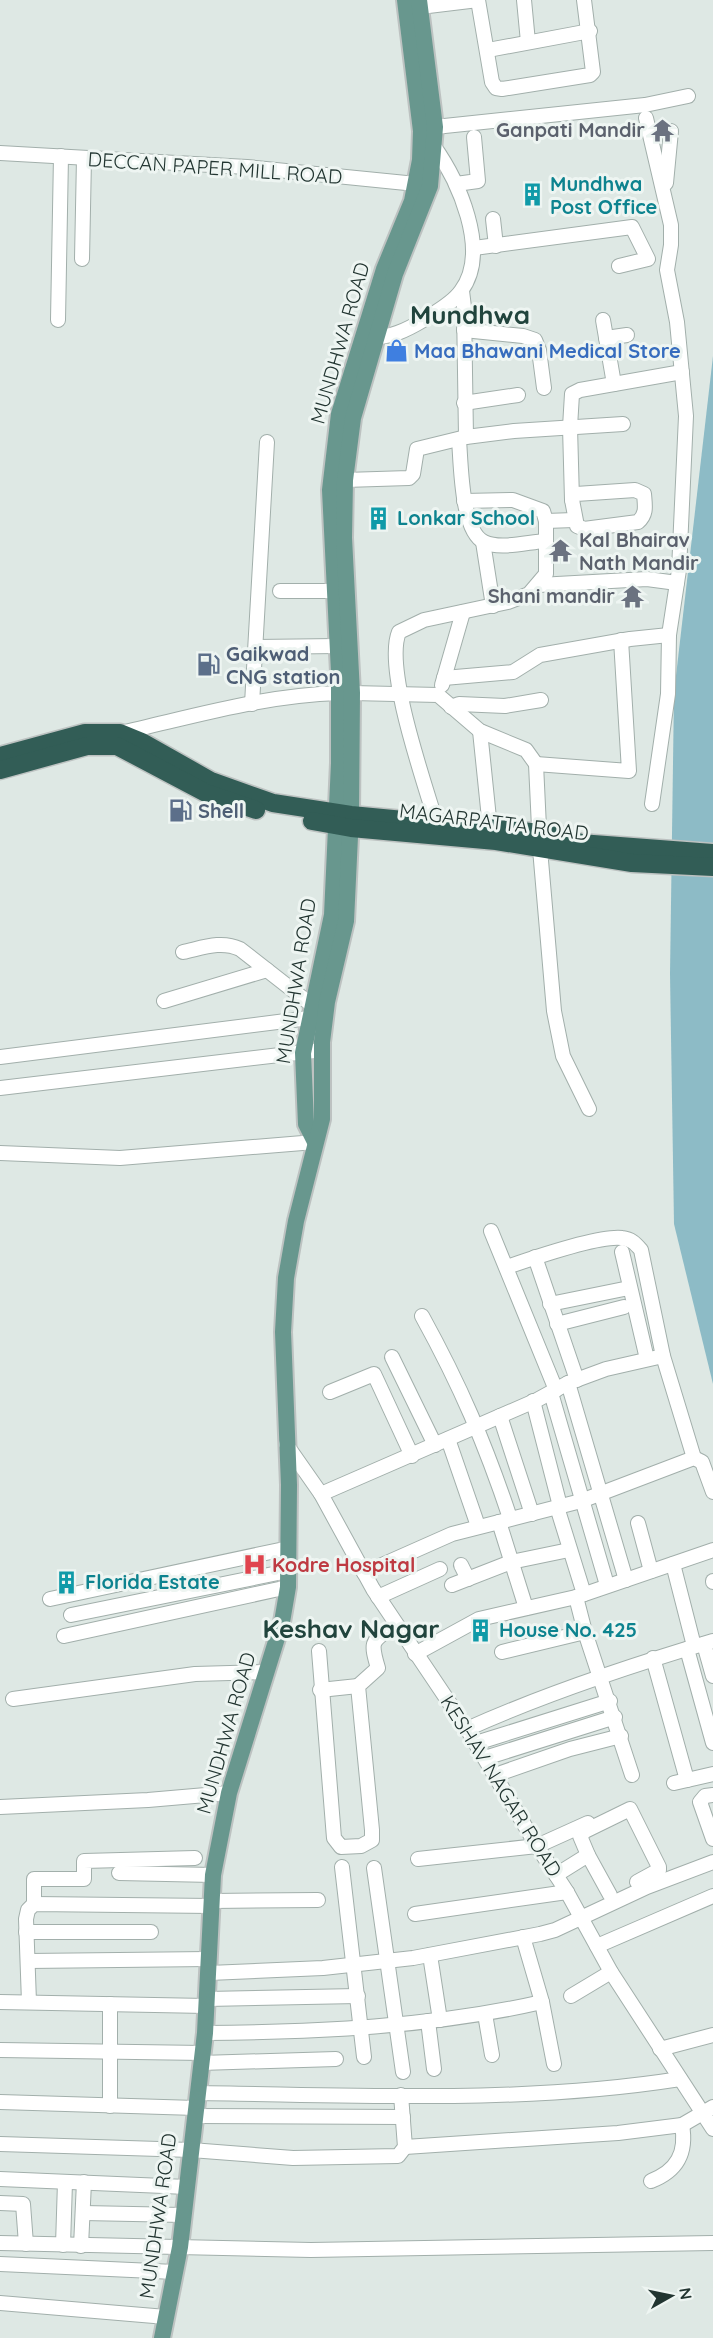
<svg xmlns="http://www.w3.org/2000/svg" width="713" height="2338" viewBox="0 0 713 2338" font-family="Quicksand,sans-serif">
<rect width="100%" height="100%" fill="#dee8e4"/>
<!-- water -->
<polygon fill="#8dbbc6" points="713,356 713,1384 674,1224 670,974 674,693"/>
<g fill="none" stroke-linecap="round" stroke-linejoin="round">
<defs>
<g id="minor">
<polyline points="478,0 492,82 496,88 502,89 590,75 593,72 584,0"/>
<polyline points="524,0 528,42"/>
<polyline points="420,7 478,0"/>
<polyline points="488,50 590,31"/>
<polyline points="646,118 671,225 671,245 667,270 677,322 686,416 679,570 669,635 668,694 652,804"/>
<polyline points="435,127 645,105 688,96"/>
<polyline points="0,153 247,167 426,185"/>
<polyline points="666,183 671,131"/>
<polyline points="456,184 478,181 474,137"/>
<polyline points="493,219 496,246"/>
<polyline points="474,248 632,227 648,259 619,266"/>
<polyline points="82,259 84,158"/>
<polyline points="462,291 464,307 466,437"/>
<polyline points="58,320 61,156"/>
<polyline points="603,320 614,384"/>
<polyline points="464,330 523,336 535,340 539,350 544,388"/>
<path d="M368,337C389,339 407,330 425,319C436,312 453,303 461,291C491,251 458,180 433,145"/>
<polyline points="606,338 627,335"/>
<polyline points="464,403 518,395"/>
<path d="M459,440C461,463 461,531 484,542C500,550 528,542 545,541"/>
<polyline points="345,480 409,478 413,474 417,449 466,437 514,431 623,424"/>
<path d="M635,490L644,494C645,506 647,514 638,522L584,529L577,526L572,500L576,494Z"/>
<polyline points="572,500 570,427 572,394 580,390 682,372"/>
<polyline points="546,521 574,520"/>
<polyline points="483,542 493,606"/>
<polyline points="539,585 647,579 677,583"/>
<polyline points="280,591 333,591"/>
<polyline points="256,647 337,646"/>
<polyline points="444,678 513,672 540,655 630,639 669,635"/>
<polyline points="442,685 463,612"/>
<polyline points="352,693 438,695 480,731 526,750 536,764 540,849 554,1011 563,1056 589,1109"/>
<polyline points="252,704 267,442"/>
<polyline points="451,707 459,704 505,706 541,700"/>
<polyline points="480,731 490,828"/>
<path d="M120,733C192,717 265,695 339,693"/>
<polyline points="536,764 629,771 621,640"/>
<path d="M436,822C424,781 384,668 399,632L424,620L508,602L529,594L546,574V521L543,511L513,500L464,501"/>
<path d="M183,952C202,948 221,940 240,949L313,1006"/>
<polyline points="164,1001 267,970"/>
<polyline points="0,1057 309,1018"/>
<polyline points="0,1088 322,1050"/>
<polyline points="0,1153 120,1158 315,1142"/>
<polyline points="491,1231 556,1390"/>
<polyline points="622,1252 647,1359"/>
<polyline points="535,1257 577,1380"/>
<path d="M507,1267C530,1259 600,1235 622,1238C631,1239 635,1243 641,1250L663,1356L694,1458"/>
<polyline points="550,1304 624,1289"/>
<path d="M422,1316C460,1385 485,1443 510,1518"/>
<polyline points="557,1324 624,1307"/>
<polyline points="392,1357 435,1445"/>
<polyline points="568,1383 626,1580"/>
<polyline points="330,1392 374,1374 412,1456"/>
<polyline points="551,1393 607,1585"/>
<polyline points="533,1401 560,1506"/>
<polyline points="500,1416 532,1514"/>
<polyline points="448,1439 478,1526"/>
<polyline points="286,1444 321,1494 373,1589 467,1729 537,1846 567,1892 611,1972 713,2129"/>
<polyline points="321,1494 537,1400 568,1383 606,1369 663,1356"/>
<polyline points="557,1507 584,1594"/>
<polyline points="499,1522 526,1608"/>
<polyline points="638,1523 651,1571"/>
<polyline points="673,1564 694,1646"/>
<polyline points="461,1565 468,1579"/>
<polyline points="364,1573 452,1534 581,1501 694,1458 702,1462 713,1492"/>
<polyline points="713,1581 713,1582"/>
<polyline points="452,1585 511,1562 569,1550"/>
<polyline points="378,1597 440,1569"/>
<polyline points="576,1597 585,1632 632,1775"/>
<polyline points="50,1599 289,1548"/>
<polyline points="71,1615 288,1571"/>
<polyline points="64,1636 288,1587"/>
<polyline points="704,1644 713,1676"/>
<polyline points="687,1649 713,1743"/>
<path d="M319,1651L334,1838L341,1847L361,1846L372,1840V1830L358,1686L378,1668C369,1638 373,1642 396,1624"/>
<polyline points="502,1652 585,1632"/>
<polyline points="415,1654 479,1619 576,1597 713,1550"/>
<polyline points="653,1658 687,1780"/>
<polyline points="320,1690 358,1686"/>
<polyline points="13,1699 195,1674 265,1672"/>
<path d="M467,1729C547,1693 629,1666 713,1641"/>
<polyline points="476,1743 610,1701"/>
<polyline points="485,1758 615,1717"/>
<polyline points="495,1775 570,1749 621,1736"/>
<polyline points="674,1783 713,1774"/>
<polyline points="713,1795 705,1796 700,1802 713,1839"/>
<polyline points="0,1807 148,1800 229,1793"/>
<polyline points="588,1855 580,1836 585,1831 630,1809 659,1867 659,1870 637,1882"/>
<polyline points="418,1859 537,1846 588,1823"/>
<polyline points="342,1867 364,2057"/>
<polyline points="374,1868 403,2072"/>
<polyline points="119,1873 213,1875"/>
<polyline points="556,1875 588,1855 610,1895"/>
<polyline points="212,1901 318,1900"/>
<polyline points="34,1904 34,1879 84,1879 84,1861 195,1858"/>
<polyline points="415,1914 567,1892"/>
<polyline points="26,1932 151,1932"/>
<polyline points="523,1937 542,2002 554,2064"/>
<polyline points="597,1946 713,1896"/>
<polyline points="430,1955 440,2020"/>
<polyline points="28,1961 209,1959"/>
<polyline points="209,1973 323,1968 413,1958 540,1934 555,1930 647,1887 713,1862"/>
<polyline points="571,1996 611,1972"/>
<polyline points="207,1999 358,1996"/>
<polyline points="0,2002 206,2006"/>
<polyline points="29,2002 26,1919 28,1910 34,1904 212,1906"/>
<polyline points="485,2014 492,2055"/>
<polyline points="428,2021 434,2069"/>
<path d="M205,2033C317,2032 433,2027 542,2002"/>
<polyline points="660,2049 713,2035"/>
<polyline points="0,2050 203,2053"/>
<polyline points="201,2063 336,2059"/>
<path d="M198,2093C359,2095 521,2104 680,2079"/>
<polyline points="0,2102 196,2108"/>
<polyline points="110,2106 110,2004"/>
<polyline points="195,2116 403,2117"/>
<polyline points="0,2144 191,2150 293,2158 398,2156 405,2147 401,2095"/>
<polyline points="405,2147 618,2133 682,2125 713,2107"/>
<polyline points="0,2179 187,2187"/>
<path d="M651,2181C677,2171 687,2153 682,2125"/>
<polyline points="0,2203 23,2204 26,2244"/>
<polyline points="83,2213 183,2215"/>
<polyline points="0,2243 311,2250 713,2243"/>
<polyline points="63,2245 65,2182"/>
<polyline points="81,2246 84,2182"/>
<polyline points="0,2264 175,2272"/>
<polyline points="0,2303 166,2317"/>
</g>
<g id="major">
<polyline points="315,1142 306,1124 303,1053 332,915 339,763 339,672 330,490 339,414 384,269 412,201 420,160 421,131 405,0"/>
<polyline points="162,2338 180,2247 205,2033 213,1875 229,1793 282,1622 288,1587 289,1485 283,1332 286,1278 296,1221 322,1119 322,1042 327,1002 346,921 351,815 352,693 344,538 345,480 353,418 395,274 430,186 435,127 419,0"/>
</g>
<g id="highway">
<polyline points="0,756 85,733 120,733 142,742 211,781 273,803 351,815 541,833 567,837 580,843 713,853"/>
<polyline points="0,770 87,746 117,746 206,793 256,810"/>
<polyline points="312,821 351,828 496,841 632,863 713,867"/>
</g>
</defs>
<!-- minor casing -->
<use href="#minor" stroke="#a2afab" stroke-width="16"/>
<!-- major casing -->
<use href="#major" stroke="#bdc2c1" stroke-width="20"/>
<!-- highway casing -->
<use href="#highway" stroke="#bdc2c1" stroke-width="21"/>
<!-- minor -->
<use href="#minor" stroke="#fff" stroke-width="14"/>
<!-- major -->
<use href="#major" stroke="#68978e" stroke-width="16"/>
<!-- highway -->
<use href="#highway" stroke="#325d56" stroke-width="18"/>
</g>
<!-- icons -->
<defs>
<symbol id="temple-bare" viewBox="-9 -9 18 18"><path d="M0-6L5-2H3V0L6.5 2.5H4V6H1.5V3h-3V6H-4V2.5H-6.5L-3 0V-2H-5Z" fill="#6b7280" stroke="#eef5f2" stroke-width="2.5" paint-order="stroke"/></symbol>
<symbol id="building-bare" viewBox="-9 -9 18 18"><path d="M-4-6H4V6H1V3H-1V6H-4ZM-2.5-4.3h1.7v1.8h-1.7ZM.8-4.3h1.7v1.8H.8ZM-2.5-1h1.7V.8h-1.7ZM.8-1h1.7V.8H.8Z" fill="#0f9aa8" stroke="#eef5f2" stroke-width="2.5" paint-order="stroke"/></symbol>
<symbol id="shop-bare" viewBox="-9 -9 18 18"><path d="M-5-2.5h2.3a2.7 3.5 0 0 1 5.4 0H5L5.5 6h-11ZM-1.5-2.5h3a1.5 2.3 0 0 0-3 0Z" fill="#3f7fe0" stroke="#eef5f2" stroke-width="2.5" paint-order="stroke"/></symbol>
<symbol id="fuel-bare" viewBox="-9 -9 18 18"><path d="M-5.5-6h7V0h2V4h1.3V-2.5L3-4.5l.8-.8L6-3V5H2.5V1h-1V6h-7ZM-4.2-4.7v3.2H.2V-4.7Z" fill="#5c6f8a" stroke="#eef5f2" stroke-width="2.5" paint-order="stroke"/></symbol>
<symbol id="hospital-bare" viewBox="-9 -9 18 18"><path d="M-5-5h3v3.5h4V-5h3V5h-3V1.5h-4V5h-3Z" fill="#e0444e" stroke="#eef5f2" stroke-width="2.5" paint-order="stroke"/></symbol>
</defs>
<g fill-rule="evenodd">
<use href="#temple-bare" x="646" y="114" width="33" height="33"/>
<use href="#building-bare" x="516" y="178" width="33" height="33"/>
<use href="#shop-bare" x="380" y="334" width="33" height="33"/>
<use href="#building-bare" x="362" y="502" width="33" height="33"/>
<use href="#temple-bare" x="544" y="534" width="33" height="33"/>
<use href="#temple-bare" x="616" y="580" width="33" height="33"/>
<use href="#fuel-bare" x="192" y="648" width="33" height="33"/>
<use href="#fuel-bare" x="164" y="794" width="33" height="33"/>
<use href="#hospital-bare" x="238" y="1548" width="33" height="33"/>
<use href="#building-bare" x="50" y="1566" width="33" height="33"/>
<use href="#building-bare" x="464" y="1614" width="33" height="33"/>
</g>
<g text-anchor="middle" stroke-width="6" stroke-linejoin="round" paint-order="stroke">
<!-- worship labels -->
<g font-size="20" font-weight="bold" fill="#5b616d" stroke="#eef5f2" text-anchor="end">
<text x="645" y="137">Ganpati Mandir</text>
<text x="579" y="547" text-anchor="start">Kal Bhairav<tspan x="579" dy="23">Nath Mandir</tspan></text>
<text x="615" y="603">Shani mandir</text>
</g>
<!-- street labels -->
<g font-size="20" fill="#223531" stroke="#eef5f2">
<text transform="translate(215 168) rotate(4)" y="7">DECCAN PAPER MILL ROAD</text>
<text transform="translate(340 343) rotate(-74)" y="7">MUNDHWA ROAD</text>
<text transform="translate(494 822) rotate(7)" y="7">MAGARPATTA ROAD</text>
<text transform="translate(296 981) rotate(-81)" y="7">MUNDHWA ROAD</text>
<text transform="translate(226 1733) rotate(-74)" y="7">MUNDHWA ROAD</text>
<text transform="translate(501 1786) rotate(58)" y="7">KESHAV NAGAR ROAD</text>
<text transform="translate(158 2216) rotate(-82)" y="7">MUNDHWA ROAD</text>
</g>
<!-- culture labels -->
<g font-size="20" font-weight="bold" fill="#0d838f" stroke="#eef5f2" text-anchor="start">
<text x="550" y="191">Mundhwa<tspan x="550" dy="23">Post Office</tspan></text>
<text x="397" y="525">Lonkar School</text>
<text x="85" y="1589">Florida Estate</text>
<text x="499" y="1637">House No. 425</text>
</g>
<!-- shop labels -->
<g font-size="20" font-weight="bold" fill="#366cbe" stroke="#eef5f2" text-anchor="start">
<text x="414" y="358">Maa Bhawani Medical Store</text>
</g>
<!-- service labels -->
<g font-size="20" font-weight="bold" fill="#4e5e75" stroke="#eef5f2" text-anchor="start">
<text x="226" y="661">Gaikwad<tspan x="226" dy="23">CNG station</tspan></text>
<text x="198" y="818">Shell</text>
</g>
<!-- health labels -->
<g font-size="20" font-weight="bold" fill="#be3a42" stroke="#eef5f2" text-anchor="start">
<text x="272" y="1572">Kodre Hospital</text>
</g>
<!-- district labels -->
<g font-size="26" font-weight="bold" fill="#21443d" stroke="#eef5f2">
<text x="470" y="324">Mundhwa</text>
<text x="351" y="1638">Keshav Nagar</text>
</g>
</g>
<!-- north arrow -->
<g transform="translate(671 2296) rotate(81)" stroke="#eef5f2" stroke-width="4.5" paint-order="stroke">
<path d="M0-4.5L10 22L0 15L-10 22Z" fill="#223531"/>
<text y="-9" font-size="16" font-weight="bold" text-anchor="middle" fill="#223531">N</text>
</g>
</svg>
